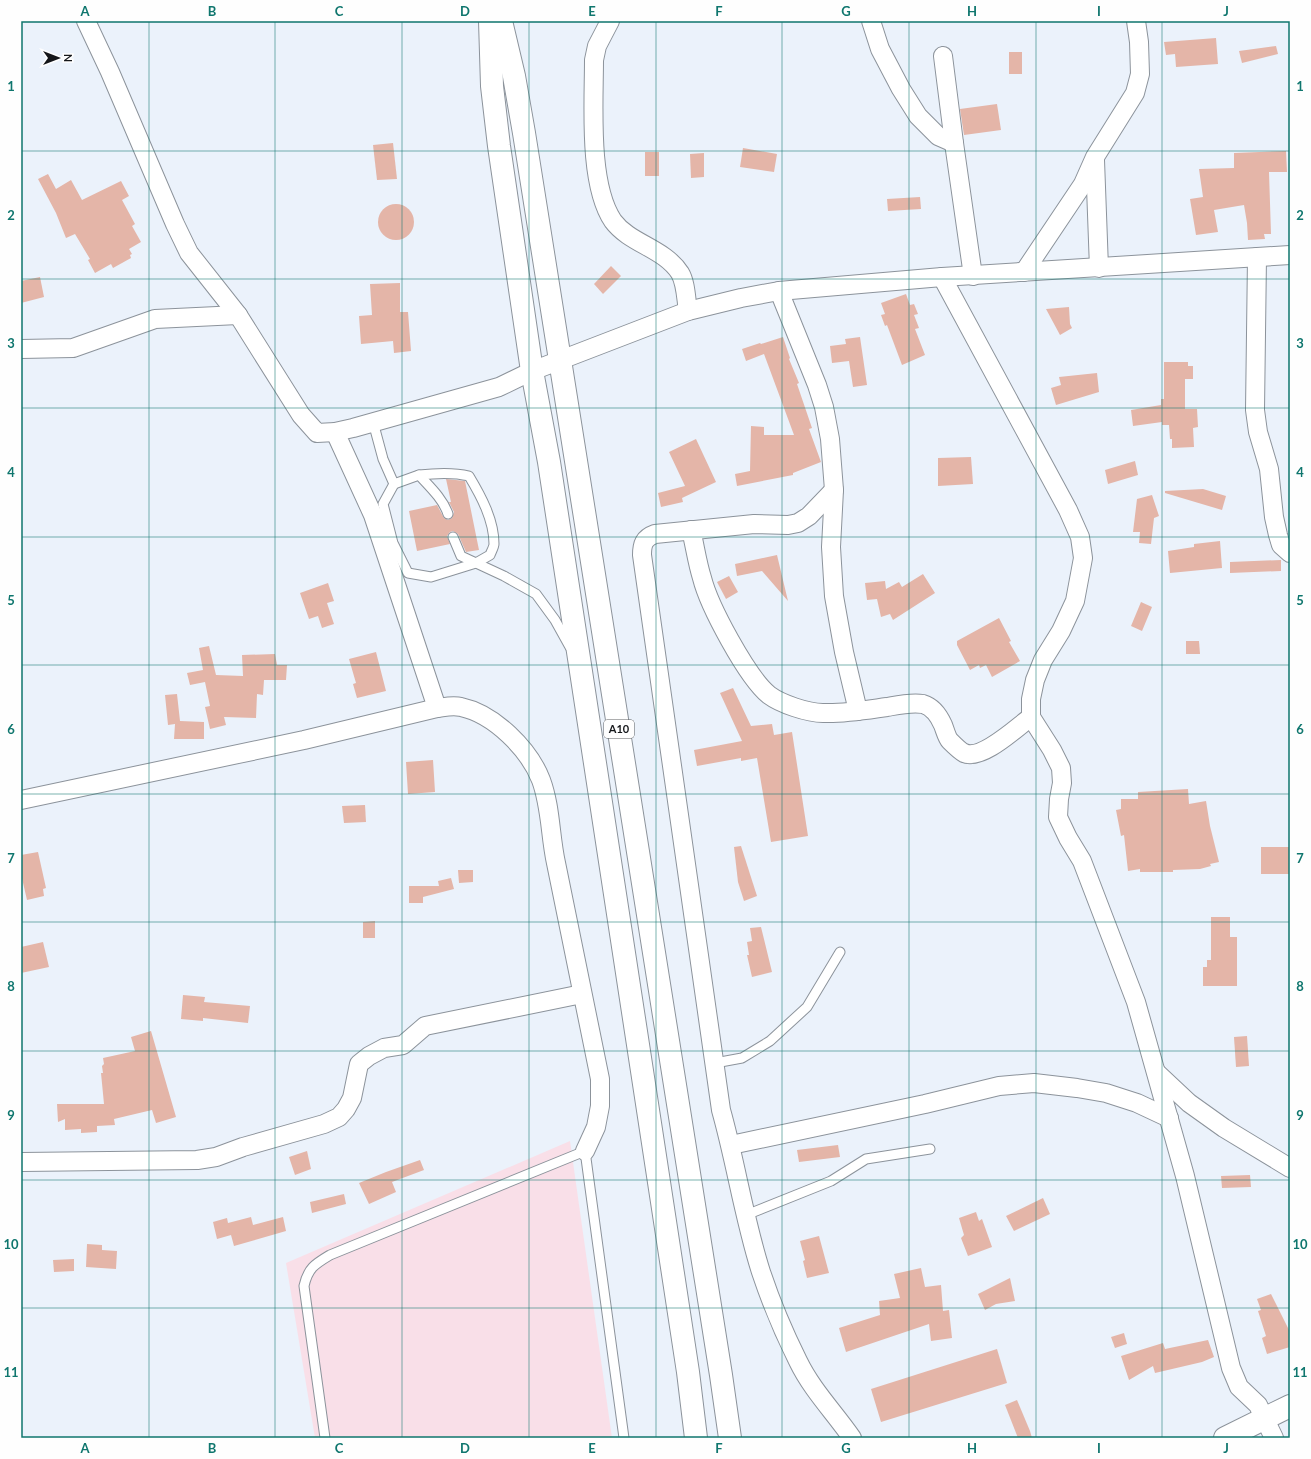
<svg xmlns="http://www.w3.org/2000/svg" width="1311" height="1459" viewBox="0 0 1311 1459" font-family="Lato,sans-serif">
<rect width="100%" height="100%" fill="#ebf2fb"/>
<!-- commercial -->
<polygon fill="#f9dfe8" points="570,1141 612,1438 315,1438 286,1263"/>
<!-- building -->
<g fill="#e4b5a8">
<polygon points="1216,38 1218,64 1176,67 1175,54 1166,55 1164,42"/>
<polygon points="1276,46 1278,54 1242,63 1239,51"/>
<rect x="1009" y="52" width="13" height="22"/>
<polygon points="997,104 1001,130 964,135 960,109"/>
<polygon points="393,143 397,179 377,180 373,145"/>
<polygon points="743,148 777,154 774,172 740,167"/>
<polygon points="1286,151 1287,172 1269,172 1271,234 1264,234 1265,239 1248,240 1247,223 1244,205 1214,210 1218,232 1196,235 1190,199 1203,197 1199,169 1234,168 1234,153"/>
<rect x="645" y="152" width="14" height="24"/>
<polygon points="704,153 704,177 691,178 690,154"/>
<polygon points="48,174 56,189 71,180 82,200 121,181 129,196 122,200 135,224 132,226 141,242 129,249 132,254 130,255 131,258 113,268 111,264 95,273 88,260 90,259 75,234 66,238 56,213 38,179"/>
<polygon points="920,197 921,209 888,211 887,199"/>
<circle cx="396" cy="222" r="18"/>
<polygon points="611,266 621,276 603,294 594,284"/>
<polygon points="40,277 44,297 21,303 21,281"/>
<polygon points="400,283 400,312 408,312 411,351 394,353 393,341 361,344 359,316 372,315 370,284"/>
<polygon points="906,294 910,305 914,304 918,314 914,315 919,328 915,329 925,355 902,365 887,325 885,326 881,315 885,314 881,303"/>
<polygon points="1069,307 1070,324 1072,328 1060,335 1046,309"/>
<polygon points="783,337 790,358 789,359 799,383 797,384 812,428 809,429 821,462 793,473 793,475 737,486 735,474 750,471 751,426 764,427 764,435 794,435 764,354 746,361 742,349 760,343 761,344"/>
<polygon points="860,337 867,385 853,387 849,361 832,363 830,346 846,344 845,339"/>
<polygon points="1164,362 1188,362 1188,366 1193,366 1193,379 1185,379 1185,409 1197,409 1198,427 1193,428 1194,447 1172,448 1172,439 1170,439 1169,425 1162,425 1162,422 1133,426 1131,410 1161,405 1161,399 1164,399"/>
<polygon points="1097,373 1099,392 1056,405 1051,388 1061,385 1059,377"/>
<polygon points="696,439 716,482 682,498 683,502 661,507 658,493 685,486 669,452"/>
<polygon points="971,457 973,484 938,486 938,458"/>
<polygon points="1135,461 1138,475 1108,484 1105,470"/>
<polygon points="446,479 465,481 479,550 466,552 458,534 453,531 450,532 447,536 450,544 417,551 409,511 437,505 444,518 448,520 452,518 454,512 449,502 451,502"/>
<polygon points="1203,489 1226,496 1222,510 1165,493 1165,491"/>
<polygon points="1152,495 1159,516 1154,518 1151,544 1139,543 1140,532 1133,532 1137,499"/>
<polygon points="1220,541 1222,568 1170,573 1168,551 1194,547 1194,544"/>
<polygon points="777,555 788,601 762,571 737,576 735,564"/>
<polygon points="1281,560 1281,571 1230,573 1230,562"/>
<polygon points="923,574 935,593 893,620 890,614 881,617 877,599 867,600 865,583 885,581 886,589 899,582 902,587"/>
<polygon points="729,576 738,592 726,599 717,582"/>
<polygon points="328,583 334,601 327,603 334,624 322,628 318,616 309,619 300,593"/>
<polygon points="1141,602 1152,607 1142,631 1131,626"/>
<polygon points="999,618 1011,641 1009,642 1020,661 992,677 986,665 980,668 979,665 970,670 957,645 957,641"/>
<polygon points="1186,641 1199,641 1200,654 1186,654"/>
<polygon points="209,646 216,675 243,676 242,655 275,654 277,665 287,665 286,680 264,680 263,695 257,694 256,718 224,717 226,725 210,729 205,707 210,706 205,682 190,685 187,673 203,670 199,648"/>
<polygon points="376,652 386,691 357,698 353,684 356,683 349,659"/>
<polygon points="733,688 751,726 772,724 774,735 792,732 808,836 771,842 757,758 741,761 741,758 697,766 694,750 742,741 720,693"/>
<polygon points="177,694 180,721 204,722 204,739 174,739 175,724 168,725 165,695"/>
<polygon points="433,760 435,792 408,794 406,762"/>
<polygon points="1188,789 1189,804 1206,801 1210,826 1219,862 1210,864 1211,866 1200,869 1173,870 1173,872 1140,872 1140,869 1128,871 1124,835 1121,836 1116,810 1121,809 1121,799 1138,799 1138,792"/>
<polygon points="365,805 366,822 344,823 342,806"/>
<polygon points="741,846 757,896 744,901 738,882 734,847"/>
<rect x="1261" y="847" width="29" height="27"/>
<polygon points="38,852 46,888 43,889 44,896 27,900 21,874 21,855"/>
<polygon points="458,870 473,870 473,882 459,883"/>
<polygon points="451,878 454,889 423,897 423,903 409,903 409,886 439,886 438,881"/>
<polygon points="1211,917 1230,917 1230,937 1237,937 1237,986 1203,986 1203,967 1207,967 1207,960 1211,960"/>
<polygon points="375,921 375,938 363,938 363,922"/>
<polygon points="761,927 772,972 752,977 747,955 749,955 747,942 752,941 750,928"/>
<polygon points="43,942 49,967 21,973 21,947"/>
<polygon points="183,995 205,997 204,1002 250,1006 248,1023 203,1018 203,1021 181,1019"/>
<polygon points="151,1031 176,1117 156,1123 152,1110 114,1119 115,1125 97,1126 97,1132 81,1133 81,1129 65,1130 65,1119 58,1122 57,1104 104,1104 101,1073 103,1073 102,1066 104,1064 103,1058 135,1051 131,1037"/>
<polygon points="1247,1036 1249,1066 1236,1067 1234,1037"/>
<polygon points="838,1145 840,1157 799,1162 797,1150"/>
<polygon points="307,1151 311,1169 295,1175 289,1157"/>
<polygon points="420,1160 424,1170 392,1182 396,1192 369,1204 359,1183 386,1172"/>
<polygon points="1250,1175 1251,1187 1222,1188 1221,1176"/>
<polygon points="344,1194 346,1204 312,1213 310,1202"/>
<polygon points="1043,1198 1050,1214 1014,1231 1006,1216"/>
<polygon points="976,1212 979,1221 982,1219 992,1247 968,1256 961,1238 964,1235 959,1218"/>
<polygon points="251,1217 253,1225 283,1217 286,1231 234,1246 231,1235 217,1239 213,1222 227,1218 228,1223"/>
<polygon points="819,1236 829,1273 807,1278 803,1261 805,1260 800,1241"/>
<polygon points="87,1244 102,1245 102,1250 117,1251 116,1269 86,1267"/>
<polygon points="74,1259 74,1271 54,1272 53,1260"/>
<polygon points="921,1268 925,1287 941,1285 943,1311 949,1310 952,1338 931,1341 929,1324 846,1352 839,1328 880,1315 879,1301 900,1298 894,1274"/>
<polygon points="1010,1278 1015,1301 996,1304 985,1310 978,1294"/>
<polygon points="1271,1294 1290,1332 1290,1347 1267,1354 1262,1338 1266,1336 1258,1311 1261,1310 1257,1299"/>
<polygon points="1124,1333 1127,1344 1115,1348 1111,1337"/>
<polygon points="1208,1340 1214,1357 1202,1362 1155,1373 1153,1366 1129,1380 1121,1356 1163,1343 1165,1349"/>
<polygon points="997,1349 1007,1383 881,1422 871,1389"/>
<polygon points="1017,1400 1030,1431 1032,1438 1018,1438 1005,1405"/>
</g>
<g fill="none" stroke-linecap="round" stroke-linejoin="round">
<defs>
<g id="lane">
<path d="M373,422L383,459L394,484L419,475C430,487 443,499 448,514"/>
<path d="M394,484L383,504L393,543L408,573L431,577L476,563L490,555C491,552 494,547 494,544C494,520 481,496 469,476C453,472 436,473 419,475"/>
<polyline points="453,537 461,556 504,576 536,594 555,620 570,647"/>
<polyline points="715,1063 742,1058 770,1041 807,1007 840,952"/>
<polyline points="746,1215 831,1181 866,1159 930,1149"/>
<path d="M325,1438L304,1286C308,1268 315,1264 330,1255L585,1151L624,1438"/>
</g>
<g id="street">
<polyline points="86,21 110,72 175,224 189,253 238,315 301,415 317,433 335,432 353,428 499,387 532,371 688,311 741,298 779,291 942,277 1290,255"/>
<path d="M610,21L597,46L594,60C594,104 588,184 613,221C630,244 664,248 680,273C686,283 686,299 688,311"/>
<polyline points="871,21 880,49 901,89 918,116 938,136 954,143"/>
<polyline points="943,56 954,143 973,276"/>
<polyline points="1095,160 1099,268"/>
<polyline points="1257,257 1255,410 1258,432 1269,469 1274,517 1278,535 1281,545 1290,553"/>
<polyline points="1024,272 1083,184 1095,157 1135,93 1140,74 1139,42 1136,21"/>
<polyline points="942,277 1068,510 1080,537 1083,558 1075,601 1061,631 1043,660 1035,680 1031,699 1031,717 1052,750 1061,768 1062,783 1059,799 1058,817 1068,838 1082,861 1136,1002 1185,1176 1231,1368 1239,1387 1258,1405 1274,1438"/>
<polyline points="779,291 817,385 824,407 830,439 834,490 831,547 834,596 844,652 858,711"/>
<polyline points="21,349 73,348 155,319 238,315"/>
<polyline points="335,432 373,515 437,708"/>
<path d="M834,490L809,516L798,523L788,525L754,524L655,534C644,538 642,544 642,555L721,1110C736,1163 744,1219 761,1272C771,1302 784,1333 798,1361C812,1390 834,1412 852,1438"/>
<path d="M691,530C695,546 697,562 702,578C709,606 747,677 769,695C781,704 808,713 823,713C844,714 866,710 887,707C898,705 911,702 923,704C933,707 939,716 943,725C945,730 947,738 950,741C954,745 960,751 964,753C982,761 1017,727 1031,717"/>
<path d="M21,800L304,740L437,708C445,707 453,705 461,707C494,714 529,749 541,780C551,807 550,836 556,863C570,935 585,1007 600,1079V1106L596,1127L585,1151"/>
<polyline points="1157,1073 1189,1103 1224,1128 1290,1168"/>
<polyline points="731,1145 925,1104 999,1086 1034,1083 1077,1088 1106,1093 1137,1103 1169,1118"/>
<polyline points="21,1162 197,1160 216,1157 243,1147 324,1124 339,1117 346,1109 352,1098 359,1064 369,1056 384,1048 403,1045 425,1026 582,994"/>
</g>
<polyline id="secondary" points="1225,1438 1290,1406"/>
<g id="primary">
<polyline points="490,21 492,86 499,146 532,371 549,462 688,1372 696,1438"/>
<polyline points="501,21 514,76 524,133 721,1375 730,1438"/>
</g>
</defs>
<!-- lane casing -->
<use href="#lane" stroke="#8c939b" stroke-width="11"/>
<!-- street casing -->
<use href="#street" stroke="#8c939b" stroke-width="20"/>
<!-- secondary casing -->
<use href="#secondary" stroke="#8c939b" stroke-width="24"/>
<!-- primary casing -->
<use href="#primary" stroke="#8c939b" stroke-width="24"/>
<!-- lane -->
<use href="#lane" stroke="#fff" stroke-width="9"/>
<!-- street -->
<use href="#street" stroke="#fff" stroke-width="18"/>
<!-- secondary -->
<use href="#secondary" stroke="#fff" stroke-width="22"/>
<!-- primary -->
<use href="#primary" stroke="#fff" stroke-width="22"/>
</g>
<!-- grid -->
<path fill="none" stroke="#0f766e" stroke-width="1" stroke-opacity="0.55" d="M149,21V1438M275,21V1438M402,21V1438M529,21V1438M656,21V1438M782,21V1438M909,21V1438M1036,21V1438M1162,21V1438M21,151H1290M21,279H1290M21,408H1290M21,537H1290M21,665H1290M21,794H1290M21,922H1290M21,1051H1290M21,1180H1290M21,1308H1290"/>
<g text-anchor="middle" stroke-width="3.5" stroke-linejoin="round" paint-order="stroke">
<!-- shield labels -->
<rect fill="#fefefe" stroke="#5a5c5e" stroke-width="1" x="604" y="720" width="30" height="18" rx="3"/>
<g font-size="11" font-weight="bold" fill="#141619">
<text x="619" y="733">A10</text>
</g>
</g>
<!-- border -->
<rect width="1311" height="1459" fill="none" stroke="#fefefe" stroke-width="44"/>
<!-- north arrow -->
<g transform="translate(58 58) rotate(90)" stroke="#fefefe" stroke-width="3" paint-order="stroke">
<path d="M0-3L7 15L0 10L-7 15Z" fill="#141619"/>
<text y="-6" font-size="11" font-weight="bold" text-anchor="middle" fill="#141619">N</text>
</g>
<rect x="22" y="22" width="1267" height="1415" fill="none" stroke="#0f766e" stroke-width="1.5"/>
<g font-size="13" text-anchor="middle" font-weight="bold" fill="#0f766e">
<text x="85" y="16">A</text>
<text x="212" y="16">B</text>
<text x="339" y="16">C</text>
<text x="465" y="16">D</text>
<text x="592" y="16">E</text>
<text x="719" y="16">F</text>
<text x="846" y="16">G</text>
<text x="972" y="16">H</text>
<text x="1099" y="16">I</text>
<text x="1226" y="16">J</text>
<text x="11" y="91">1</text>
<text x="1300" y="91">1</text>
<text x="11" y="220">2</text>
<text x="1300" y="220">2</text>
<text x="11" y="348">3</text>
<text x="1300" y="348">3</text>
<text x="11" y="477">4</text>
<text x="1300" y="477">4</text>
<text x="11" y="605">5</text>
<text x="1300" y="605">5</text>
<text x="11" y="734">6</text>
<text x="1300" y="734">6</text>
<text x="11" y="863">7</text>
<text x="1300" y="863">7</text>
<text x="11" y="991">8</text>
<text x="1300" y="991">8</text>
<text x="11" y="1120">9</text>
<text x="1300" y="1120">9</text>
<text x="11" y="1249">10</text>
<text x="1300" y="1249">10</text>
<text x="11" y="1377">11</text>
<text x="1300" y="1377">11</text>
<text x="85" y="1453">A</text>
<text x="212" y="1453">B</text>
<text x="339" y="1453">C</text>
<text x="465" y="1453">D</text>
<text x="592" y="1453">E</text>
<text x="719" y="1453">F</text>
<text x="846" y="1453">G</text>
<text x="972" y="1453">H</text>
<text x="1099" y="1453">I</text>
<text x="1226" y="1453">J</text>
</g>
</svg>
